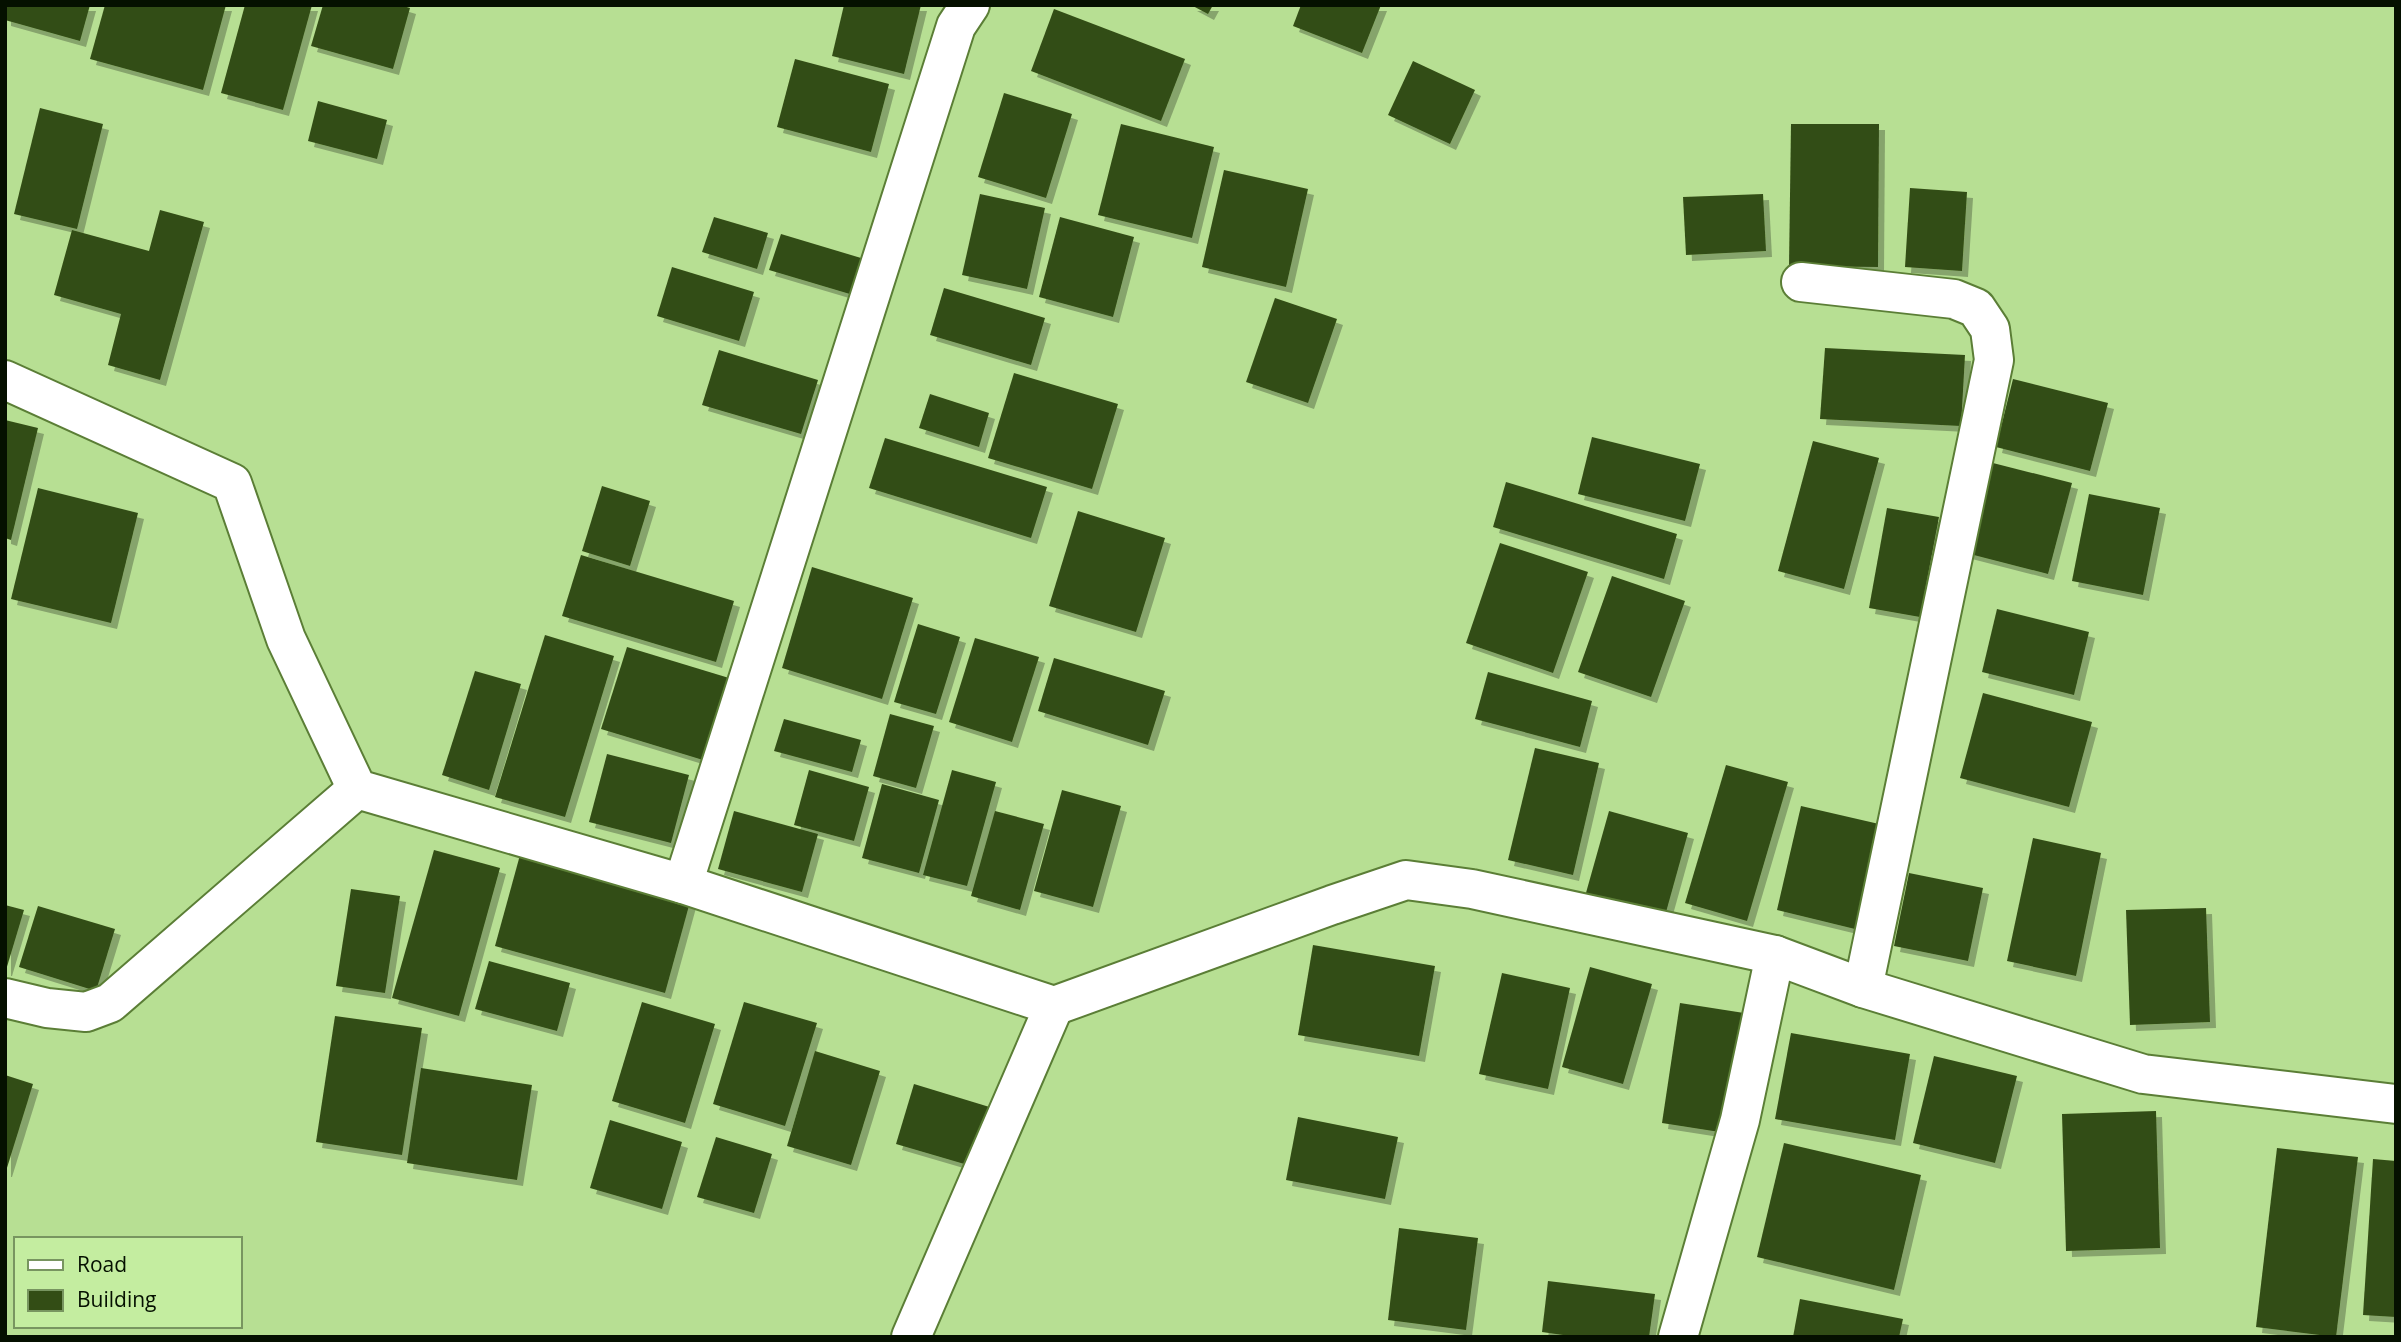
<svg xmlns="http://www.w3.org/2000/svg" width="2401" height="1342" viewBox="0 0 2401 1342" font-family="'Open Sans',sans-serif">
<defs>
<filter id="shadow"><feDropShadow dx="6" dy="6" stdDeviation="0" flood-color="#0004"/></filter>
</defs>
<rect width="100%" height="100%" fill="#b7df93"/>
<!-- building -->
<g fill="#334d15" filter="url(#shadow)">
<polygon points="5,5 90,5 80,41 5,20"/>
<polygon points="105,5 226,5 203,90 90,59"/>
<polygon points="245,5 312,5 283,110 221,93"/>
<polygon points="323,5 400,5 410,8 393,69 311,46"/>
<polygon points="844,5 921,5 904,74 832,56"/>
<polygon points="1191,5 1213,5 1208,14"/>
<polygon points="1301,5 1381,5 1362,53 1293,26"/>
<polygon points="1054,9 1185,59 1161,121 1031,71"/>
<polygon points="795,59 889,84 871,152 777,127"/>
<polygon points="1413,61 1475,90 1450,144 1388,115"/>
<polygon points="1004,93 1072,114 1046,198 978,177"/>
<polygon points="318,101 387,120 377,159 308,141"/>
<polygon points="40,108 103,124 77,229 14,214"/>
<polygon points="1121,124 1214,147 1192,238 1098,215"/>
<polygon points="1791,124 1879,124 1878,267 1789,266"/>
<polygon points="1224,170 1308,189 1286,287 1202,267"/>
<polygon points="1910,188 1967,192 1962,271 1905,267"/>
<polygon points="980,194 1045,208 1027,289 962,275"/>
<polygon points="1763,194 1766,251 1686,255 1683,197"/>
<polygon points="160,210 204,222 160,380 108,365 121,314 54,295 72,230 149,251"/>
<polygon points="714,217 768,233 757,269 702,252"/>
<polygon points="1060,217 1134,237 1113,317 1039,297"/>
<polygon points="781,234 871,261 860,297 769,270"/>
<polygon points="672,267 754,292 739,341 657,316"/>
<polygon points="944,288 1045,318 1031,365 930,335"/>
<polygon points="1275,298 1337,319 1308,403 1246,382"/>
<polygon points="1825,348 1965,355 1961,426 1820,419"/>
<polygon points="719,350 818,380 801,434 702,405"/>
<polygon points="1014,373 1118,404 1092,489 988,458"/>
<polygon points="2013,379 2108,403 2090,471 1996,447"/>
<polygon points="930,394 989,413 979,447 919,428"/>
<polygon points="5,420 38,428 11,540 5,538"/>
<polygon points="1592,437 1700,464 1685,521 1578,494"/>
<polygon points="885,438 1047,487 1031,538 869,488"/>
<polygon points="1813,441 1879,458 1844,589 1778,571"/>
<polygon points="1989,462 2072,483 2048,574 1966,553"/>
<polygon points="1506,482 1677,534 1664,579 1493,527"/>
<polygon points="602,486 650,501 630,566 582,551"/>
<polygon points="38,488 138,513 111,623 11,599"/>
<polygon points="2089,494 2160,508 2143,595 2072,581"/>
<polygon points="1887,508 1939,517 1920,617 1869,608"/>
<polygon points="1078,511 1165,538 1136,632 1049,606"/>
<polygon points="1500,543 1588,572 1553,673 1466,643"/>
<polygon points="581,555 734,601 716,662 562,616"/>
<polygon points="812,567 913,598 882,699 782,668"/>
<polygon points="1612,576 1685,601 1651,697 1578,672"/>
<polygon points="1997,609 2089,632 2074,695 1982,672"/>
<polygon points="918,624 960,637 936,714 894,702"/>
<polygon points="545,635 614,656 565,817 495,797"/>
<polygon points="975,638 1039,657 1012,742 949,722"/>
<polygon points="627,647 729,678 703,760 601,729"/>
<polygon points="1054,658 1165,691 1148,745 1038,711"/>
<polygon points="475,671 521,684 489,790 442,775"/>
<polygon points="1488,672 1592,701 1580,747 1475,719"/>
<polygon points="1983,693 2092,722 2069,807 1960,778"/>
<polygon points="890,714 934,726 916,788 873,776"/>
<polygon points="784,719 861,740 852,772 774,751"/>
<polygon points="1535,748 1599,763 1573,875 1508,860"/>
<polygon points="607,754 689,775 671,843 589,822"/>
<polygon points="1726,765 1788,782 1747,921 1685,903"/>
<polygon points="809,770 869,787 854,841 794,825"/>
<polygon points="952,770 996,782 967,886 923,875"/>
<polygon points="882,784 939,800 919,873 862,858"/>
<polygon points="1062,790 1121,806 1093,907 1034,891"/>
<polygon points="1801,806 1879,824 1855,929 1777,910"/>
<polygon points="734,811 818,834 802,892 718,869"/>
<polygon points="995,811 1044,824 1020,910 971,896"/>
<polygon points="1609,811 1688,833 1663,923 1584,900"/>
<polygon points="2033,838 2101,853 2076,976 2007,961"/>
<polygon points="434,850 500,868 459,1016 392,998"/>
<polygon points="520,855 690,902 665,993 495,946"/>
<polygon points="1909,873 1983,888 1968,961 1894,946"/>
<polygon points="351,889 400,896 385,993 336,986"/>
<polygon points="5,905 24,910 6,970 5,970"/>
<polygon points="38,906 115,929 96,991 19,967"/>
<polygon points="2206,908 2210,1022 2130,1025 2126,910"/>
<polygon points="1313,945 1435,966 1419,1056 1298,1035"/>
<polygon points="489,961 570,983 557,1031 475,1009"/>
<polygon points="1590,967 1652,984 1623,1084 1562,1067"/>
<polygon points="1502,973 1570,988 1548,1089 1479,1074"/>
<polygon points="642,1002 715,1024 685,1123 612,1101"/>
<polygon points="744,1002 817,1023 785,1126 713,1104"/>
<polygon points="1680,1003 1744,1013 1726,1133 1662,1123"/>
<polygon points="335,1016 422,1028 402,1155 316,1142"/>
<polygon points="1791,1033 1910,1054 1895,1140 1775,1119"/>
<polygon points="815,1051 880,1071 851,1165 787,1146"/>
<polygon points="1934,1056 2017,1076 1995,1163 1913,1143"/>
<polygon points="421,1068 532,1085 517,1180 407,1163"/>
<polygon points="5,1075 33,1084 6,1171 5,1171"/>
<polygon points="914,1084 996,1109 978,1168 896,1144"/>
<polygon points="2156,1111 2160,1248 2066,1251 2062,1114"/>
<polygon points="1298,1117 1398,1137 1385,1199 1286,1180"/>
<polygon points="610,1120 682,1142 662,1209 590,1188"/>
<polygon points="716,1137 772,1154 754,1213 697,1197"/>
<polygon points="1784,1143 1921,1175 1894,1290 1757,1257"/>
<polygon points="2277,1148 2358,1157 2336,1337 2256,1327"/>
<polygon points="2373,1159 2396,1161 2396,1317 2363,1315"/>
<polygon points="1399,1228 1478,1238 1466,1330 1388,1320"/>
<polygon points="1548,1281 1655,1294 1649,1337 1577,1337 1542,1332"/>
<polygon points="1800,1299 1903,1319 1899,1337 1793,1337"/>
</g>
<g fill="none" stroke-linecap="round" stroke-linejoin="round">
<defs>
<g id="minor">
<polyline points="1801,282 1954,299 1976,308 1990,329 1994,360 1863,988"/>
<polyline points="5,380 232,483 286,639 357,789 683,884 1054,1006 911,1337"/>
<polyline points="683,884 956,26 970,5"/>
<polyline points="5,998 47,1008 86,1012 110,1003 357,789"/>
<polyline points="1054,1006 1332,905 1406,880 1472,889 1775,955 1863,988 2143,1074 2396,1104"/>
<polyline points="1678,1337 1740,1120 1775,955"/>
</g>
</defs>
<!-- minor casing -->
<use href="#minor" stroke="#5b7e36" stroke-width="42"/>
<!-- minor -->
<use href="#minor" stroke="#fff" stroke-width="38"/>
</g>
<!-- border -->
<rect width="2401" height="1342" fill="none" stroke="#051000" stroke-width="14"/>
<!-- legend -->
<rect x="14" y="1237" width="228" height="91" fill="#c4eda0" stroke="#789560" stroke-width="2"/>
<rect x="28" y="1260" width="35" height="10" fill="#ffffff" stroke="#789560" stroke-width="2"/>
<text x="77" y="1272" font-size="21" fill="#051000">Road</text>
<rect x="28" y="1290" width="35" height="21" fill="#334d15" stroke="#789560" stroke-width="2"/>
<text x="77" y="1307" font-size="21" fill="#051000">Building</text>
</svg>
